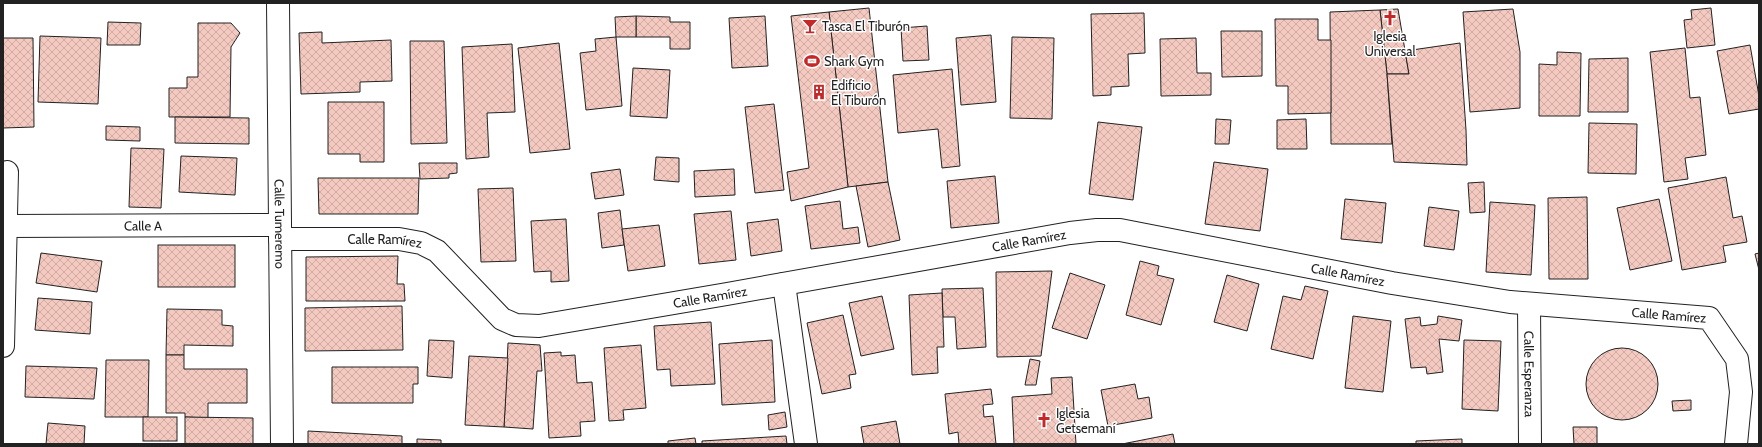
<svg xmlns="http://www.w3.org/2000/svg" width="1762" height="447" viewBox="0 0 1762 447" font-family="Cabin,sans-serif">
<defs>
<pattern id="building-cross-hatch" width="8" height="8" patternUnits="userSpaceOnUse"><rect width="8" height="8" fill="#f3c9c0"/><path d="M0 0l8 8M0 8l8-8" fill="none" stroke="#d0aca5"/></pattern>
</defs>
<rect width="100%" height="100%" fill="#fff"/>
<!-- building -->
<g fill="url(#building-cross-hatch)" stroke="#222">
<polygon points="869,8 888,182 848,187 829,12"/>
<polygon points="1711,8 1715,45 1687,48 1684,20 1692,19 1691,10"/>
<polygon points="1398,9 1409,74 1387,74 1380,10"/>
<polygon points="1513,9 1520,52 1520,108 1470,112 1463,12"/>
<polygon points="1380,10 1387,74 1392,144 1331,144 1330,12"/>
<polygon points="829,12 848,187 791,201 787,172 809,168 791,16"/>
<polygon points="1144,13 1145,53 1128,54 1129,86 1111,87 1111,95 1093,96 1091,14"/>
<polygon points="636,16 670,17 670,22 690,22 690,49 670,49 670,37 636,37"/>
<polygon points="636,16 636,37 616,37 615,17"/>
<polygon points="765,16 768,66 732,68 729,18"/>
<polygon points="1275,19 1318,19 1318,40 1331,40 1331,113 1288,114 1288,86 1276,86"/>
<polygon points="108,22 141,23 140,45 107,45"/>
<polygon points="198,23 231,23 240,33 231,47 230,117 169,117 169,88 187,88 187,77 198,77"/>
<polygon points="927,26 929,60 903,61 901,28"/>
<polygon points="1221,31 1262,31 1262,76 1222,77"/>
<polygon points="322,32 322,43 391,40 392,81 360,82 360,92 301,94 299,33"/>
<polygon points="991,35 996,102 961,105 956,38"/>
<polygon points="40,36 101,38 98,104 38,102"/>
<polygon points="616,37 622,106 586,110 580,53 596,51 595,39"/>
<polygon points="1012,37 1054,38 1052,119 1010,118"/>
<polygon points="3,38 33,38 34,127 3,128"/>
<polygon points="1196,38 1197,73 1211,73 1211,95 1161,96 1160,39"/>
<polygon points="410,41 444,41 447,143 411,144"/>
<polygon points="559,43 570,149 530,153 518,48"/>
<polygon points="1460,43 1466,130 1467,165 1394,162 1387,74 1409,74 1405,51"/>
<polygon points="512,44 515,112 487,113 489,157 466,159 462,47"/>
<polygon points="1750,45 1759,96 1759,109 1729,114 1717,51"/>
<polygon points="1685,48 1690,98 1700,97 1706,155 1685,158 1688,179 1664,182 1650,52"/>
<polygon points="1557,52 1581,53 1580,116 1539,116 1539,64 1557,65"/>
<polygon points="1628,58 1628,112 1588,112 1589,59"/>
<polygon points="633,68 670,70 667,118 630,116"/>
<polygon points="952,69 960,166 942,168 938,129 898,133 893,75"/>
<polygon points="328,102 384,102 384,162 360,162 360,154 328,154"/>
<polygon points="774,104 784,190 755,193 745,107"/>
<polygon points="175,117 249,118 249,144 175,143"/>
<polygon points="1216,119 1231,120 1229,144 1215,144"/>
<polygon points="1306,119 1307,149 1277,149 1277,120"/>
<polygon points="1098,122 1142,127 1133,200 1089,194"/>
<polygon points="1589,123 1637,124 1636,174 1588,173"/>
<polygon points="106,126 140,127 140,141 106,140"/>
<polygon points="131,148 164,149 161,208 129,207"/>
<polygon points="181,156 237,158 235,195 179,192"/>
<polygon points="656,157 679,158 679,182 654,180"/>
<polygon points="1214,162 1268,169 1260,231 1205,224"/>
<polygon points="419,163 457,163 457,173 449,174 449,178 420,179"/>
<polygon points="620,169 624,195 595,199 591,173"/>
<polygon points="734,169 735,195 695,197 694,171"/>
<polygon points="995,176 999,223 951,228 947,181"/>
<polygon points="1726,177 1733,218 1742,216 1747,242 1723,246 1726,262 1682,270 1668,188"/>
<polygon points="318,178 419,178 418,214 319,214"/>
<polygon points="888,182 900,240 868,247 856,186"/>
<polygon points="1484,182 1485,212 1470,213 1468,183"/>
<polygon points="513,188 516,261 481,262 478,189"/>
<polygon points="1587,197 1588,279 1549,279 1548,198"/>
<polygon points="1345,199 1386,203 1382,243 1341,239"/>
<polygon points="1659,199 1672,261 1630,270 1617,208"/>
<polygon points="840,201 843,229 858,227 860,243 811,249 805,206"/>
<polygon points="1490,202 1535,205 1531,275 1486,272"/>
<polygon points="1429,207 1459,211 1454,250 1424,246"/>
<polygon points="620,210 624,245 602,248 598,213"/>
<polygon points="731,211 736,260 699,264 694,214"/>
<polygon points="566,219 569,281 551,282 551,271 534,272 531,221"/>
<polygon points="778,219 782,251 751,256 747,223"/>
<polygon points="659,225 665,266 628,271 622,229"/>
<rect x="158" y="245" width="77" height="42"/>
<polygon points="41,253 102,261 97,292 36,283"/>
<polygon points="1759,253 1759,270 1755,254"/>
<polygon points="398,256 397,284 404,284 405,301 306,301 306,257"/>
<polygon points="1140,261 1159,266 1157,275 1174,279 1161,325 1126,315"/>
<polygon points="1052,271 1041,356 997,357 996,272"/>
<polygon points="1070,273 1105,285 1087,339 1052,328"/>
<polygon points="1227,275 1259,284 1247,331 1214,322"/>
<polygon points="1305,286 1328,291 1313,359 1271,349 1283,296 1301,300"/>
<polygon points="983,288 986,347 957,349 955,317 943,317 942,289"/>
<polygon points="942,293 944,347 937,347 938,373 912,375 909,295"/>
<polygon points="882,296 894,349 861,356 849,303"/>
<polygon points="38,298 92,302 90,334 35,330"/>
<polygon points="402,306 403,350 305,351 305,308"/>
<polygon points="167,309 222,310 222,325 233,326 233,346 184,345 184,355 166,355"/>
<polygon points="843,315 856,374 849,375 851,388 822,394 807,323"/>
<polygon points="1353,316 1391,321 1383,392 1345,388"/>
<polygon points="1438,316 1462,320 1459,341 1439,339 1443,372 1427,374 1426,367 1411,368 1405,319 1420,317 1421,326 1437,324"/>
<polygon points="711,322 715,384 671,386 670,369 657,370 654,326"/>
<polygon points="429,340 454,341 452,378 427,376"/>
<polygon points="772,340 775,402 722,405 719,344"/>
<polygon points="1464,340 1501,341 1498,411 1462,409"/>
<polygon points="508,343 540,345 542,371 537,371 533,429 504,427"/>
<polygon points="641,345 646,408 623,410 624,420 609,421 604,348"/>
<circle cx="1622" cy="384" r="36"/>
<polygon points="561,352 561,356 575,355 577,383 592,382 595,421 580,422 581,436 549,438 544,353"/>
<polygon points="166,355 184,355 184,369 247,369 247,403 208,403 208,418 185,417 185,413 166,413"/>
<polygon points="469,356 508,358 504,427 465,425"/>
<polygon points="1030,359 1040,361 1036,385 1025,385"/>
<polygon points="106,360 149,360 148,417 105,417"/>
<polygon points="26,366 97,368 94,399 25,397"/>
<polygon points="332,367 418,367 418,384 413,384 413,403 332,403"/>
<polygon points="1072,377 1076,444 1014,444 1012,397 1052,394 1051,378"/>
<polygon points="1135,384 1138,399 1149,397 1152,418 1108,426 1101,390"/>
<polygon points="991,389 993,404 983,405 984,417 993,416 996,444 959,444 958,432 949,434 945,394"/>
<polygon points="1691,400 1691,410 1673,411 1672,401"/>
<polygon points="785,412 787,427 769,430 768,415"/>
<rect x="143" y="417" width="34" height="24"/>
<polygon points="185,417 253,418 253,444 185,444"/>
<polygon points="896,421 900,444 864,444 861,427"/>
<polygon points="48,423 85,426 84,444 46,444"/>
<polygon points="1573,427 1597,427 1597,444 1574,444"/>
<polygon points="308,431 402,436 402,444 308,444"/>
<polygon points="1173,434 1175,444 1122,444"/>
<polygon points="786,436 787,444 702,444 702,441"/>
<polygon points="695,438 696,444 668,444 668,441"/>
<polygon points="417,439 441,440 441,444 417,444"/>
<polygon points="1462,439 1462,444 1416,444 1416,441"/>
</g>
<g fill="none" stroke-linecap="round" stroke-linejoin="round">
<defs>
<g id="minor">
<path id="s1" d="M278,3L282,444"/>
<path id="s2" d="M6,226L280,225"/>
<path id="s3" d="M280,239H399L421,243L437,251L502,319L516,325L539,326L727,294L1070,233L1097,230H1120L1392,283L1510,302L1709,318L1737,359L1741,392L1736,444"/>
<polyline points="784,284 806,444"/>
<path id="s4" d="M1529,304L1530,444"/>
<polyline points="3,346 7,172"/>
</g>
</defs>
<!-- minor casing -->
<use href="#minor" stroke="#222" stroke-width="24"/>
<!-- minor -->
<use href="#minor" stroke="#fff" stroke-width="22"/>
</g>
<!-- icons -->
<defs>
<symbol id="church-bare" viewBox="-9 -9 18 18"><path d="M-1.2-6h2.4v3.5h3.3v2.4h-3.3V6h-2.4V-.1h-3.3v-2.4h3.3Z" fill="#c62828" stroke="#fff" stroke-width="2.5" paint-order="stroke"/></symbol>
<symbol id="bar-bare" viewBox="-9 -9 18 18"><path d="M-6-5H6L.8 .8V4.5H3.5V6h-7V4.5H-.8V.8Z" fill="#c62828" stroke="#fff" stroke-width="2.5" paint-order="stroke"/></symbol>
<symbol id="stadium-bare" viewBox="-9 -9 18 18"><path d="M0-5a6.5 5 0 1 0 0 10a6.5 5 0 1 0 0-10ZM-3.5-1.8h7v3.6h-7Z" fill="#c62828" stroke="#fff" stroke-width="2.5" paint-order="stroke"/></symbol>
<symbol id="building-bare" viewBox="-9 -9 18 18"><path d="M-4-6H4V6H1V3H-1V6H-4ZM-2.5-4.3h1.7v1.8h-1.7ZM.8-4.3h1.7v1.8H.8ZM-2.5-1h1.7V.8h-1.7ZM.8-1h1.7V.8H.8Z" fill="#c62828" stroke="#fff" stroke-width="2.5" paint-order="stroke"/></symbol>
</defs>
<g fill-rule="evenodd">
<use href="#church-bare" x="1379" y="7" width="22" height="22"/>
<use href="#bar-bare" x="799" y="15" width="22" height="22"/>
<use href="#stadium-bare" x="801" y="50" width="22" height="22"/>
<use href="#building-bare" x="808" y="81" width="22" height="22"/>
<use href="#church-bare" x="1033" y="409" width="22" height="22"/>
</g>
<g text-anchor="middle" stroke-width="3" stroke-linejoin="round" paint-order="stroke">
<!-- poi labels -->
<g font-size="13" fill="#222" stroke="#fff" text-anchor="start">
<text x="822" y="31">Tasca El Tiburón</text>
<text x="1390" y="41" text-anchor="middle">Iglesia<tspan x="1390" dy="15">Universal</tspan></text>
<text x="824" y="66">Shark Gym</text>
<text x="831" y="90">Edificio<tspan x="831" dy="15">El Tiburón</tspan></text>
<text x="1056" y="418">Iglesia<tspan x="1056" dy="15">Getsemaní</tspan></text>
</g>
<!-- street labels -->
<g font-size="13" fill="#222" stroke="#fff">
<text dy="5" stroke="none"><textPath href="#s1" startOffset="221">Calle Tumeremo</textPath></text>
<text dy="5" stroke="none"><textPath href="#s2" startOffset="137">Calle A</textPath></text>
<text dy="5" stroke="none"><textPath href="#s3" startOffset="789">Calle Ramírez</textPath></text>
<text dy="5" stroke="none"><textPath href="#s3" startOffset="105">Calle Ramírez</textPath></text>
<text dy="5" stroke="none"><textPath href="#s3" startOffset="1113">Calle Ramírez</textPath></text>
<text dy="5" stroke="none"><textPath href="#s3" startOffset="465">Calle Ramírez</textPath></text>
<text dy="5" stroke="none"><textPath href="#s3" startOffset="1437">Calle Ramírez</textPath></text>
<text dy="5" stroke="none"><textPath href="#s4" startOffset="70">Calle Esperanza</textPath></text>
</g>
</g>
<!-- border -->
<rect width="1762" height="447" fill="none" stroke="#222222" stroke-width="8"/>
</svg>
